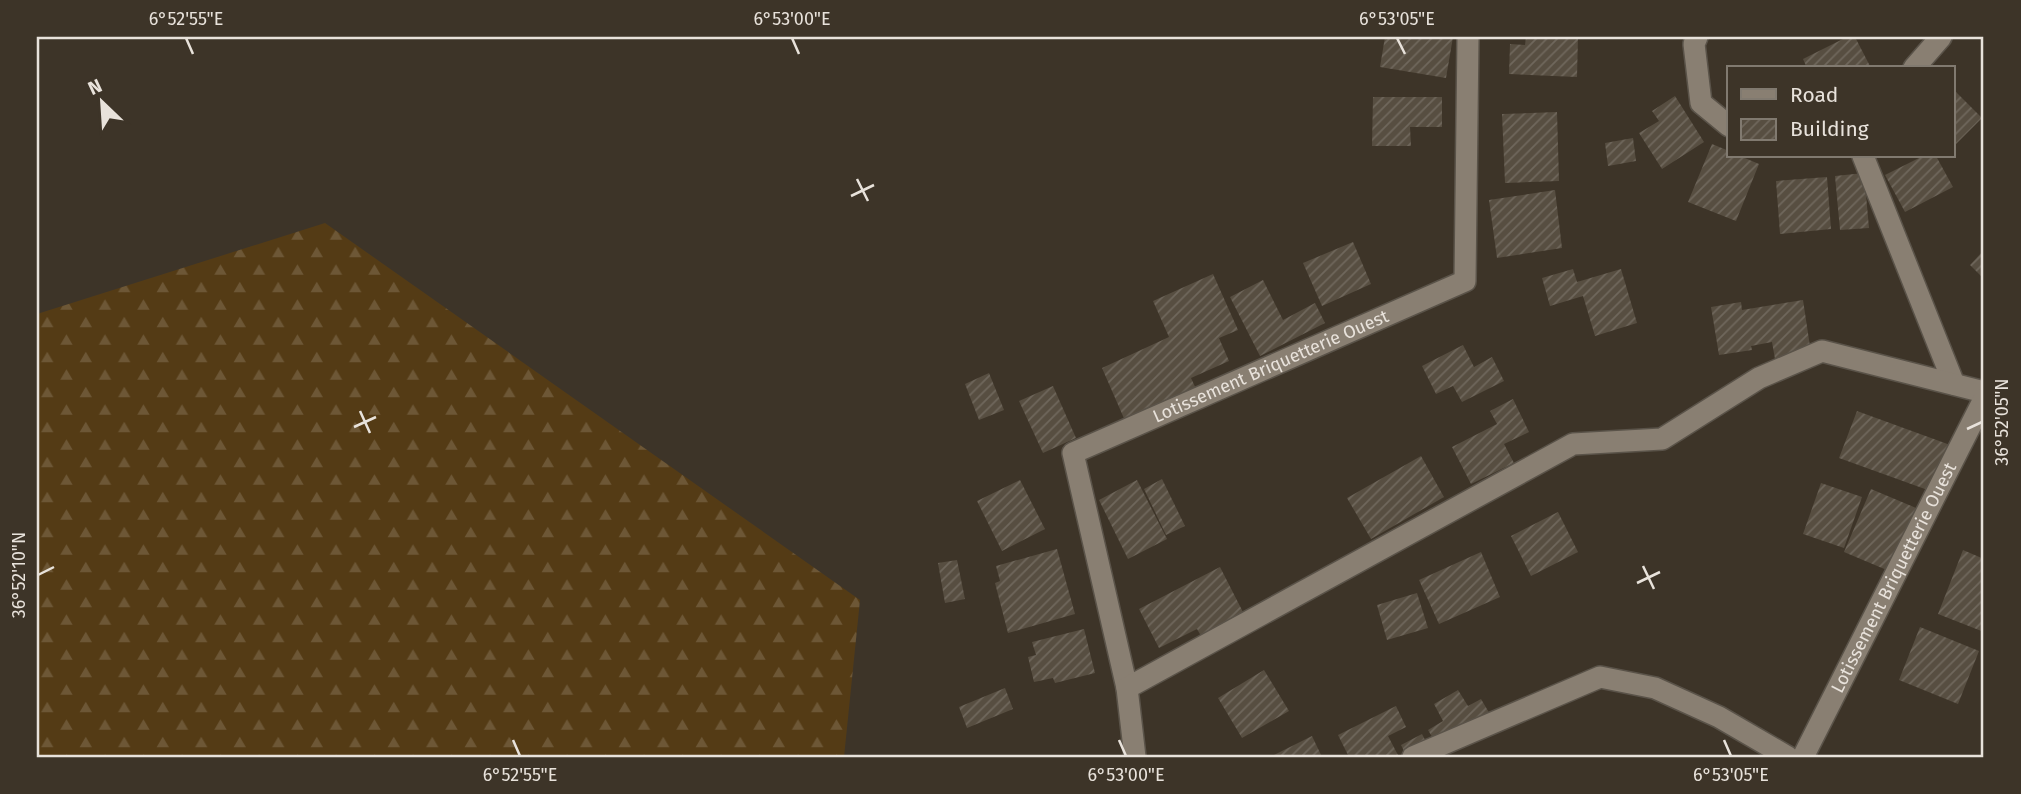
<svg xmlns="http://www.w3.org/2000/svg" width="2021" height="794" viewBox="0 0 2021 794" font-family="'Fira Sans',sans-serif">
<defs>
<pattern id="forest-firs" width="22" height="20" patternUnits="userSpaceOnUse" patternTransform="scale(1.75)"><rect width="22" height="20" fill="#543b15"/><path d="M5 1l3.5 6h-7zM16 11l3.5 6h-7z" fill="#6d5736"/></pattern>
<pattern id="building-hatch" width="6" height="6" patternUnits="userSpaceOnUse" patternTransform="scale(1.75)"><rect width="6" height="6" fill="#574e41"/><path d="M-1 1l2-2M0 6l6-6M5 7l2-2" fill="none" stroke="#6f675c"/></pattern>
</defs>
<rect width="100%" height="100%" fill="#3d3428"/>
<!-- forest -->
<polygon fill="url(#forest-firs)" points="325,223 860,600 844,757 37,757 37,314"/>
<!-- building -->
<g fill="url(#building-hatch)">
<polygon points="1385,37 1453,37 1446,78 1380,67"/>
<polygon points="1526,37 1578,37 1577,77 1509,74 1510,44 1525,45"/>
<polygon points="1847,37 1855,37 1871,68 1807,68 1803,59"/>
<polygon points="1953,89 1982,118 1956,144 1953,141"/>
<polygon points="1675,96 1704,142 1662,169 1639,133 1659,121 1652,111"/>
<polygon points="1373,97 1442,97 1442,127 1410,127 1411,146 1372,146"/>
<polygon points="1557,112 1559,181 1505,183 1502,114"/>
<polygon points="1633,138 1636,161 1608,166 1605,143"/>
<polygon points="1712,144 1729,151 1729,156 1740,156 1759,164 1736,221 1688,202"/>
<polygon points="1923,156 1936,156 1953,187 1905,212 1885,175"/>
<polygon points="1864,173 1869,228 1840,230 1835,176"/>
<polygon points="1827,177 1831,229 1780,234 1776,181"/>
<polygon points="1555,190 1562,248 1497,258 1489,200"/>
<polygon points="1353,242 1371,284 1322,306 1303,263"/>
<polygon points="1984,250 1984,279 1970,265"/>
<polygon points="1573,269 1577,282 1621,269 1637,323 1595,336 1583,296 1550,306 1542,278"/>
<polygon points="1213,274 1238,330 1219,338 1229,361 1191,378 1197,391 1126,423 1102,368 1169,337 1153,301"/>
<polygon points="1263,280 1283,320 1315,303 1325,323 1260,356 1230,297"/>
<polygon points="1803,300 1811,353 1775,359 1772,342 1751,346 1752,350 1719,355 1711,307 1741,302 1742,310"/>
<polygon points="1463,345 1474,367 1492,357 1504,381 1462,402 1453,386 1436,394 1422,366"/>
<polygon points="989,373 1004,410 979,420 965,384"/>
<polygon points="1053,386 1076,438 1043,453 1019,401"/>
<polygon points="1513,399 1529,432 1504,444 1514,463 1471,484 1452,447 1497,424 1490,411"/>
<polygon points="1857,411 1953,446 1936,493 1839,458"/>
<polygon points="1421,456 1444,497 1371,539 1347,498"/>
<polygon points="1162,479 1185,526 1166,535 1144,489"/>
<polygon points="1020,480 1045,529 1002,551 977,501"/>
<polygon points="1137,480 1167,539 1128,559 1099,500"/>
<polygon points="1821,483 1862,497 1844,548 1803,534"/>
<polygon points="1871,489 1928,513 1901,576 1844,552"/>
<polygon points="1558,512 1578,552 1531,576 1511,536"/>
<polygon points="1057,549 1075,614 1008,633 995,583 1000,581 996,566"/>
<polygon points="1963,550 1984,559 1984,632 1938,614"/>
<polygon points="1481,552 1500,597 1439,624 1419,580"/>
<polygon points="957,560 965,599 945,603 938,563"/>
<polygon points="1220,567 1244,614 1201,636 1197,629 1159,648 1139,609"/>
<polygon points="1417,593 1428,628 1387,640 1377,605"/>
<polygon points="1920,627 1979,651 1958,704 1899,680"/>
<polygon points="1084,629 1095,673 1055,683 1053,678 1034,682 1028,657 1036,655 1032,642"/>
<polygon points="1264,670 1289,711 1242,738 1218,698"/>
<polygon points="1005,688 1013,709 967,728 959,707"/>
<polygon points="1458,690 1468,706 1481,699 1494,721 1441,752 1428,730 1443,721 1434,704"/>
<polygon points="1396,706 1406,727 1388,736 1399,757 1349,757 1338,735"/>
<polygon points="1422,734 1434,757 1407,757 1401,745"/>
<polygon points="1312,736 1322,757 1270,757"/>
</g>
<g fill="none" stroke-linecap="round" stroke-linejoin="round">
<defs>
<g id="minor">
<polyline points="1697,37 1694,44 1701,103 1729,126"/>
<polyline points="1914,68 1941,37"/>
<polyline points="1863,156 1954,384"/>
<path id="s1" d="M1127,688L1073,453L1465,281L1468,37"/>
<polyline points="1135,757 1127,688 1573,444 1662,439 1759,378 1822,351 1984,392"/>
<polyline points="1413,757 1600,677 1655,688 1719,717 1788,757"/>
<path id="s2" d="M1803,757L1984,399"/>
</g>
</defs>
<!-- minor casing -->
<use href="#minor" stroke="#5a5349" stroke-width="24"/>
<!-- minor -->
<use href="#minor" stroke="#897f72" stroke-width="21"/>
</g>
<!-- ticks -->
<path fill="none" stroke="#e8e2db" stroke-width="2.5" d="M186,38L193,54M792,38L799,54M1397,38L1405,54M857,179L868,201M851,196L874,185M360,411L370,433M354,427L376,417M1967,429L1982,422M1643,566L1654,589M38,575L54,567M1637,583L1660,572M513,740L520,756M1119,740L1126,756M1724,740L1731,756"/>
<g text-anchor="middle" stroke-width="7" stroke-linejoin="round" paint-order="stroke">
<!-- street labels -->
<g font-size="18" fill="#e8e2db" stroke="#3d3428">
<text dy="6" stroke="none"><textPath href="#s1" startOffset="457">Lotissement Briquetterie Ouest</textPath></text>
<text dy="6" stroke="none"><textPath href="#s2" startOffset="201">Lotissement Briquetterie Ouest</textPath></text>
</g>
</g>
<!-- border -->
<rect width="2021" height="794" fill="none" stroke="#3d3428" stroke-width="77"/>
<!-- legend -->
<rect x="1727" y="66" width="228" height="91" fill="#3d3428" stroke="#817a70" stroke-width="2"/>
<rect x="1741" y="89" width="35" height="10" fill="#897f72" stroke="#817a70" stroke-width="2"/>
<text x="1790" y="102" font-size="21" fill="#e8e2db">Road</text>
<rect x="1741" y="119" width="35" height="21" fill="url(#building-hatch)" stroke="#817a70" stroke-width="2"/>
<text x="1790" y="136" font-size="21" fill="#e8e2db">Building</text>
<!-- north arrow -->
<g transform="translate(102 102) rotate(335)" stroke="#3d3428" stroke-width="5" paint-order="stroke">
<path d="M0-5L12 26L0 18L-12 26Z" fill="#e8e2db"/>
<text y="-10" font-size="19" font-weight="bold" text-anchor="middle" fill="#e8e2db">N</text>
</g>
<rect x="38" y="38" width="1944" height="718" fill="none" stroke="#e8e2db" stroke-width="2.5"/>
<g font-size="18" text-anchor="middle" fill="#e8e2db">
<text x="186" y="25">6°52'55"E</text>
<text x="792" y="25">6°53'00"E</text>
<text x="1397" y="25">6°53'05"E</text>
<text transform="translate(2002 422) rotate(-90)" y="6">36°52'05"N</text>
<text transform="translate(19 575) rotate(-90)" y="6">36°52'10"N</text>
<text x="520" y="781">6°52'55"E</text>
<text x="1126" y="781">6°53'00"E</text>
<text x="1731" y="781">6°53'05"E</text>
</g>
</svg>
